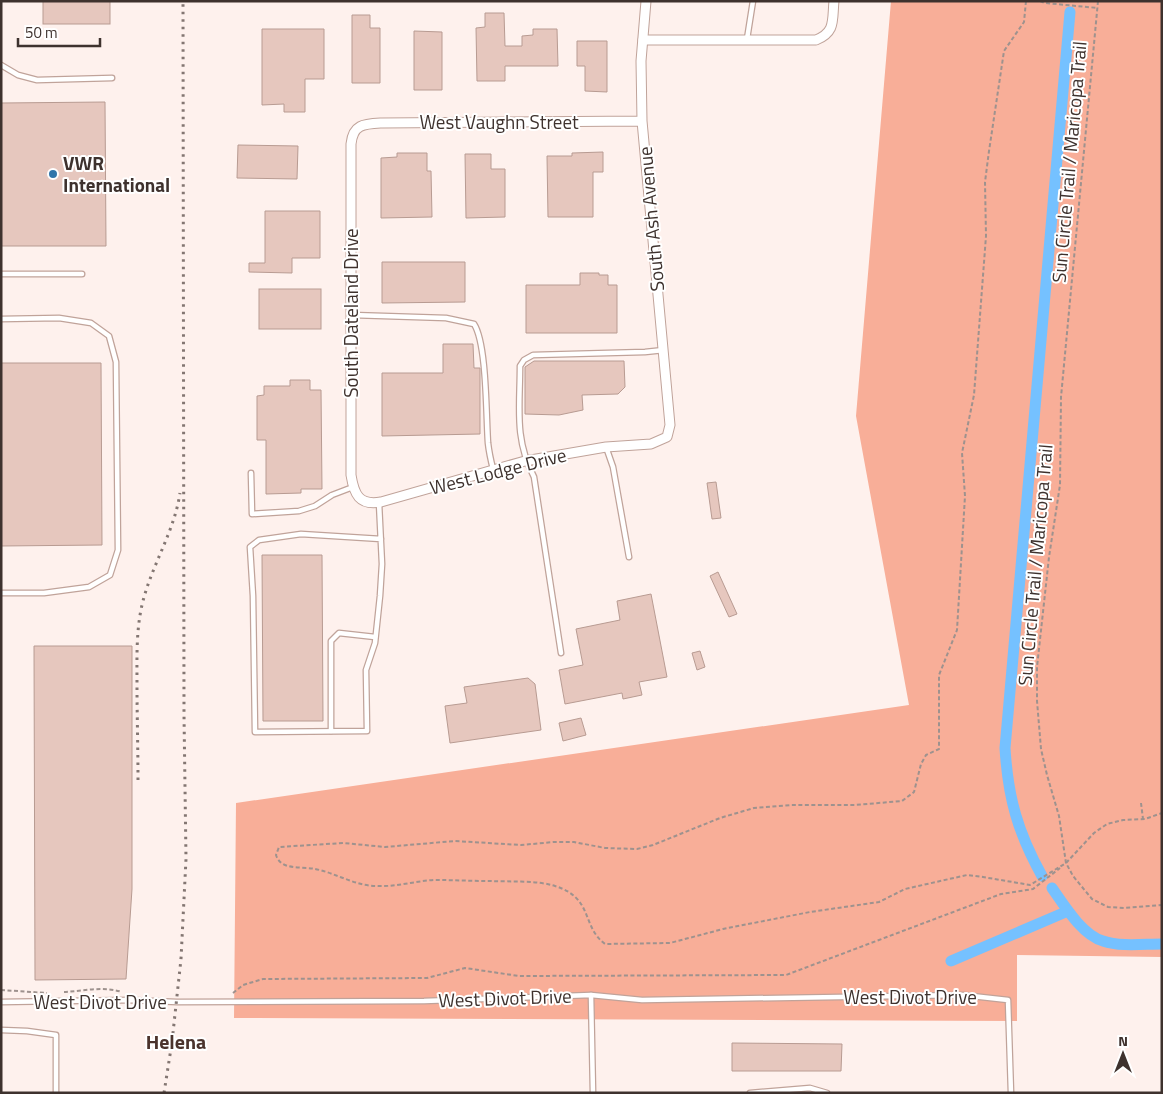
<svg xmlns="http://www.w3.org/2000/svg" width="1163" height="1094" viewBox="0 0 1163 1094" font-family="'Titillium Web',sans-serif">
<rect width="100%" height="100%" fill="#fef1ed"/>
<!-- green -->
<polygon fill="#f8ae98" points="891,1 1162,1 1162,957 1017,955 1017,1021 234,1018 236,803 909,705 856,416"/>
<g fill="none" stroke-linecap="round" stroke-linejoin="round">
<!-- canal -->
<g stroke="#75c1ff" stroke-width="11">
<path d="M1042,876C1018,833 1008,798 1005,748L1070,12"/>
<path d="M1052,888C1064,905 1082,935 1103,941C1121,947 1143,944 1162,944"/>
<polyline points="951,961 1068,911"/>
</g>
</g>
<!-- building -->
<g fill="#e6c7be" stroke="#b89b92">
<rect x="43" y="1" width="67" height="23"/>
<polygon points="485,13 504,13 505,46 522,46 522,36 533,35 533,29 557,29 558,66 505,66 505,81 477,81 476,28 485,27"/>
<polygon points="352,15 370,15 370,28 380,28 380,83 352,83"/>
<polygon points="262,29 324,29 324,79 305,79 305,112 284,112 284,104 262,105"/>
<polygon points="414,31 442,32 442,90 414,90"/>
<polygon points="577,41 607,41 607,92 585,91 585,66 577,66"/>
<polygon points="105,102 106,246 1,246 1,103"/>
<polygon points="238,145 298,146 297,179 237,178"/>
<polygon points="603,152 603,172 593,172 593,217 548,217 547,156 572,156 572,153"/>
<polygon points="397,153 427,153 427,171 431,171 432,217 381,218 381,158 397,157"/>
<polygon points="465,154 491,154 491,169 505,169 505,217 466,218"/>
<polygon points="265,211 320,211 320,258 292,258 292,273 249,272 249,263 265,263"/>
<polygon points="382,262 465,262 465,302 382,303"/>
<polygon points="580,273 599,273 599,275 608,275 608,285 617,285 617,333 526,333 526,285 580,285"/>
<rect x="259" y="289" width="62" height="40"/>
<polygon points="443,344 473,344 474,368 480,368 480,434 382,436 382,373 443,373"/>
<polygon points="534,361 624,361 625,387 618,394 582,395 583,410 559,415 525,414 525,367"/>
<polygon points="1,363 101,363 102,545 1,546"/>
<polygon points="290,380 310,380 310,390 321,390 322,489 301,489 301,493 266,494 266,440 257,440 257,396 264,395 264,386 290,386"/>
<polygon points="716,482 721,518 712,519 707,483"/>
<polygon points="262,555 322,555 323,721 263,721"/>
<polygon points="718,572 737,614 729,617 710,576"/>
<polygon points="651,594 667,677 639,682 642,695 623,699 622,693 565,704 559,670 583,665 576,629 620,620 617,601"/>
<polygon points="34,646 132,646 132,889 126,979 35,980"/>
<polygon points="700,651 705,667 697,670 692,653"/>
<polygon points="528,678 535,684 541,730 450,743 445,706 467,703 464,687"/>
<polygon points="581,718 586,735 563,741 559,723"/>
<polygon points="732,1043 842,1044 841,1071 732,1071"/>
</g>
<g fill="none" stroke-linecap="round" stroke-linejoin="round">
<defs>
<g id="service">
<polyline points="747,39 753,1"/>
<polyline points="1,65 18,75 37,80 112,78"/>
<polyline points="1,274 82,274"/>
<path d="M352,315L446,318L474,324C487,344 486,416 488,443C489,452 491,461 493,469"/>
<polyline points="1,319 59,318 91,323 109,336 116,362 118,550 110,575 89,587 44,593 1,593"/>
<polyline points="606,447 613,467 629,557"/>
<polyline points="251,473 252,514 299,511 315,506 332,495 353,487"/>
<polyline points="379,503 382,564 380,596 375,643 366,670 367,731 255,732 253,596 250,547 259,540 301,534 381,539"/>
<path d="M561,653L534,477C514,439 520,407 520,366L524,360L533,355L645,352L664,350"/>
<polyline points="331,731 331,641 339,633 375,637"/>
<polyline points="591,995 593,1093"/>
<polyline points="1,1002 130,1000 177,1002 424,1001 591,995 642,1000 963,995 1008,1000 1011,1093"/>
<polyline points="1,1030 27,1031 56,1035 56,1093"/>
<polyline points="750,1093 810,1088 827,1093"/>
</g>
<g id="minor">
<path d="M643,40H816C836,32 832,20 834,1"/>
<path d="M642,121L382,123C364,124 353,124 351,144V475C354,494 359,506 381,502L525,461L606,447L651,444L667,437L670,425L642,121L641,61L646,1"/>
</g>
</defs>
<!-- service casing -->
<use href="#service" stroke="#c0a39a" stroke-width="7"/>
<!-- minor casing -->
<use href="#minor" stroke="#c0a39a" stroke-width="11"/>
<!-- path -->
<g stroke="#9e928e" stroke-width="2" stroke-dasharray="4 2.5" stroke-linecap="butt">
<path d="M1026,1L1024,22L1004,51L989,151L985,182L986,236L974,395L962,453L965,496L957,630L939,675V749L926,755L921,764L914,792L902,801L855,805H791L754,808L720,818L653,845L637,849L605,848L574,842H554L521,845L455,841L385,847L343,843L279,847L276,855C281,871 301,866 315,869C336,873 355,886 377,886C396,887 415,881 434,880C453,880 472,881 491,881C511,882 536,880 555,886C594,898 581,926 605,944L670,943L723,929L810,912L879,902L905,889L967,875L983,877L1030,885L1066,863L1094,833L1107,824L1123,820L1145,819L1162,813"/>
<polyline points="1040,1 1045,3 1098,8"/>
<polyline points="1098,1 1061,397 1060,485 1049,557 1037,667 1037,701 1041,749 1047,775 1059,816 1066,863 1073,876 1092,899 1108,907 1124,908 1162,905"/>
<polyline points="1141,803 1143,819"/>
<polyline points="1,990 47,993"/>
<path d="M64,992C83,991 103,986 122,992"/>
<polyline points="233,993 243,985 263,979 427,978 465,968 519,976 786,975 1001,894 1033,889 1060,868"/>
</g>
<!-- service -->
<use href="#service" stroke="#fff" stroke-width="4.5"/>
<!-- minor -->
<use href="#minor" stroke="#fff" stroke-width="9"/>
<!-- rail -->
<g stroke="#837672" stroke-width="3" stroke-dasharray="2.5 5" stroke-linecap="butt">
<path d="M138,780C138,748 137,716 137,685C137,658 136,631 142,605C151,566 174,533 180,493"/>
<polyline points="164,1093 172,1042 181,959 186,859 184,715 183,1"/>
</g>
</g>
<!-- markers -->
<circle fill="#3075aa" stroke="#fff" stroke-width="2" cx="53" cy="174" r="5"/>
<g text-anchor="middle" stroke-width="4" stroke-linejoin="round" paint-order="stroke">
<!-- street labels -->
<g font-size="19" fill="#3e322e" stroke="#fff">
<text x="499" y="129">West Vaughn Street</text>
<text transform="translate(1069 162) rotate(-85)" y="7">Sun Circle Trail / Maricopa Trail</text>
<text transform="translate(651 219) rotate(-95)" y="7">South Ash Avenue</text>
<text transform="translate(351 313) rotate(-90)" y="7">South Dateland Drive</text>
<text transform="translate(498 471) rotate(-14)" y="7">West Lodge Drive</text>
<text transform="translate(1035 565) rotate(-85)" y="7">Sun Circle Trail / Maricopa Trail</text>
<text x="910" y="1004">West Divot Drive</text>
<text transform="translate(505 998) rotate(-2)" y="7">West Divot Drive</text>
<text x="100" y="1009">West Divot Drive</text>
</g>
<!-- poi labels -->
<g font-size="19" font-weight="bold" fill="#3e322e" stroke="#fff" text-anchor="start">
<text x="63" y="170">VWR<tspan x="63" dy="22">International</tspan></text>
</g>
<!-- neighbourhood labels -->
<g font-size="20" font-weight="bold" fill="#4b332c" stroke="#fff">
<text x="176" y="1049">Helena</text>
</g>
</g>
<!-- border -->
<rect width="1163" height="1094" fill="none" stroke="#3e322e" stroke-width="5"/>
<!-- north arrow -->
<g transform="translate(1123 1054)" stroke="#ffffff" stroke-width="4" paint-order="stroke">
<path d="M0-4L9 19L0 12L-9 19Z" fill="#3e322e"/>
<text y="-8" font-size="14" font-weight="bold" text-anchor="middle" fill="#3e322e">N</text>
</g>
<!-- scale -->
<path d="M18 38v8h82v-8" fill="none" stroke="#3e322e" stroke-width="2.5"/>
<text x="25" y="38" font-size="15" fill="#3e322e" stroke="#ffffff" stroke-width="4" paint-order="stroke">50 m</text>
</svg>
